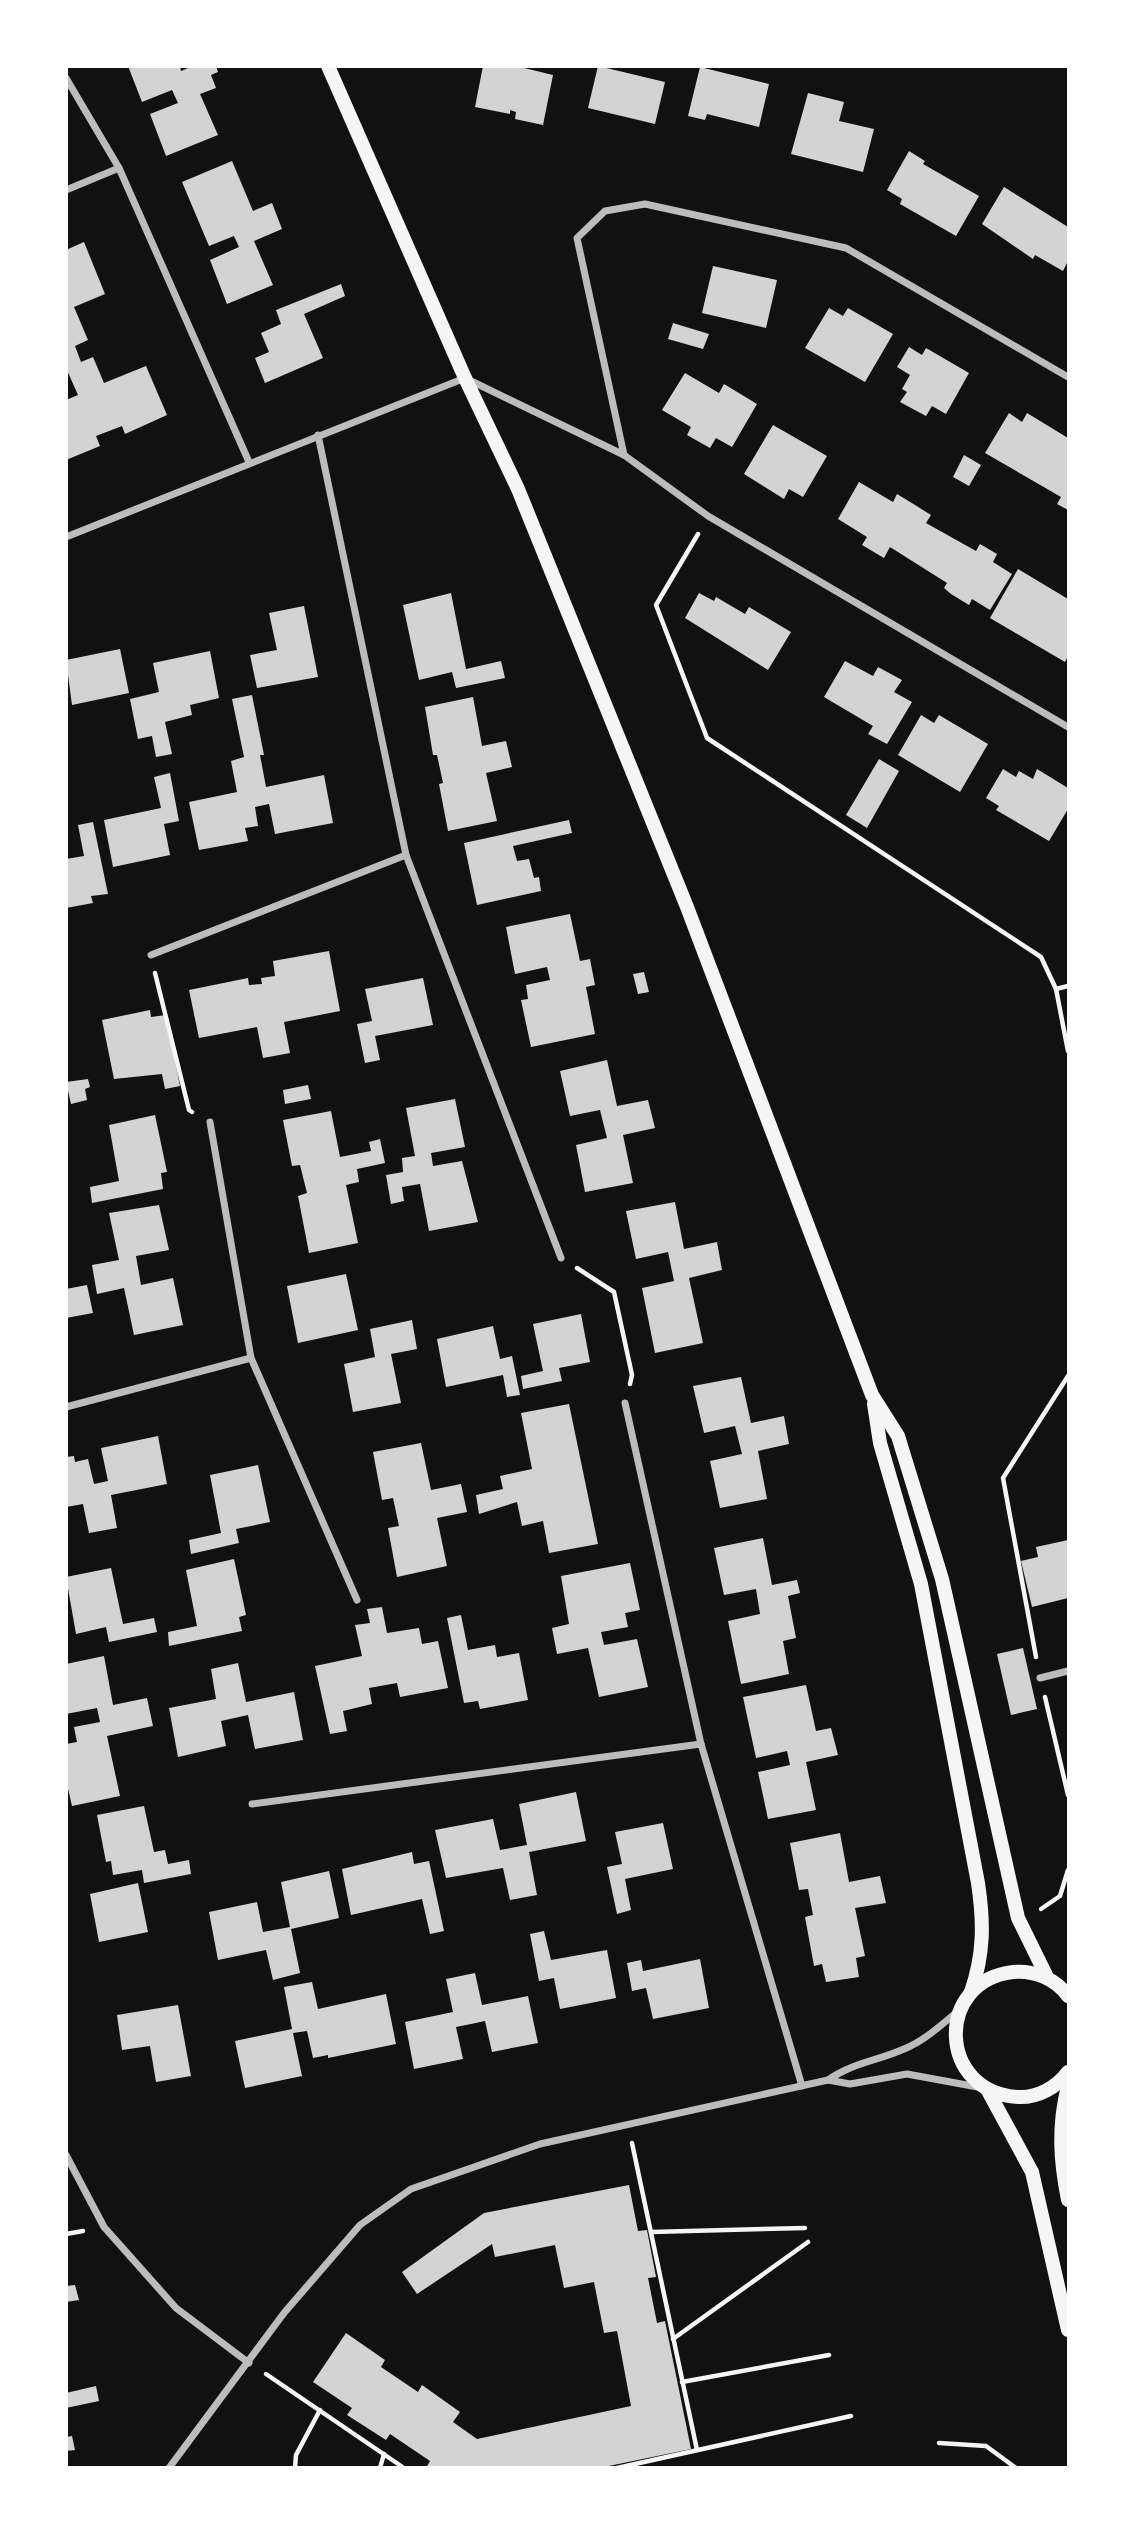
<svg xmlns="http://www.w3.org/2000/svg" width="1135" height="2534" viewBox="0 0 1135 2534" font-family="Overpass,sans-serif">
<rect width="100%" height="100%" fill="#111"/>
<!-- building -->
<g fill="#d3d3d3">
<polygon points="128,66 180,66 181,71 193,66 216,66 218,72 211,75 216,88 200,94 218,135 166,156 150,114 178,103 172,90 142,102"/>
<polygon points="483,66 516,66 553,75 543,125 515,119 516,112 510,110 510,114 475,107"/>
<polygon points="598,66 665,82 655,124 588,108"/>
<polygon points="700,67 769,84 759,127 707,114 705,120 688,116"/>
<polygon points="808,93 844,102 839,121 874,129 863,172 791,154"/>
<polygon points="909,151 925,161 923,164 979,196 956,236 900,204 902,199 887,190"/>
<polygon points="232,161 253,211 272,203 282,229 254,241 273,285 227,304 210,260 239,247 234,236 209,246 182,182"/>
<polygon points="1004,187 1068,227 1068,261 1063,271 1035,255 1033,259 982,224"/>
<polygon points="84,242 105,294 74,307 88,340 75,346 81,362 93,357 104,383 146,366 167,415 125,434 122,426 96,436 100,446 66,460 66,400 78,395 66,368 66,250"/>
<polygon points="713,266 777,280 766,328 702,313"/>
<polygon points="341,284 345,296 304,314 323,358 265,383 255,358 269,352 261,333 281,324 276,310"/>
<polygon points="829,308 843,316 848,308 893,334 865,382 805,348"/>
<polygon points="673,323 709,334 703,349 668,339"/>
<polygon points="909,347 922,355 926,348 969,373 946,414 932,406 926,416 900,402 907,392 902,389 910,375 897,367"/>
<polygon points="685,373 719,393 724,384 757,404 732,447 716,438 710,448 687,435 691,427 662,410"/>
<polygon points="1009,413 1022,422 1027,413 1068,438 1068,510 1057,504 1061,497 985,453"/>
<polygon points="773,425 827,456 803,497 789,489 784,499 744,474"/>
<polygon points="964,455 981,465 969,486 953,477"/>
<polygon points="859,482 893,502 897,494 915,505 931,515 926,523 976,551 980,544 997,554 993,562 1012,574 990,610 972,599 969,605 951,594 944,588 947,583 890,547 884,558 862,545 867,537 838,519"/>
<polygon points="1018,569 1068,599 1068,656 1065,662 990,618"/>
<polygon points="451,593 466,669 501,661 505,678 456,688 452,672 419,680 403,605"/>
<polygon points="699,593 714,601 716,597 745,614 749,607 791,632 768,670 685,618"/>
<polygon points="304,606 318,677 257,688 250,655 277,650 269,613"/>
<polygon points="120,649 129,693 72,705 66,660"/>
<polygon points="210,651 219,698 190,705 192,715 165,722 172,754 156,757 152,736 138,739 130,699 159,692 153,663"/>
<polygon points="845,661 873,676 878,667 902,680 894,692 912,702 887,744 868,734 873,726 824,697"/>
<polygon points="252,695 264,755 260,755 266,787 324,775 333,823 275,834 269,804 255,807 258,826 245,828 248,841 199,850 189,802 237,792 231,761 244,757 232,699"/>
<polygon points="473,697 482,746 506,741 512,767 486,773 497,821 448,831 439,784 443,783 437,755 433,755 425,707"/>
<polygon points="921,715 934,723 939,715 988,744 960,792 898,755"/>
<polygon points="879,759 899,771 867,828 846,815"/>
<polygon points="1003,769 1016,777 1019,771 1033,779 1037,769 1068,788 1068,809 1049,841 996,810 999,806 986,798"/>
<polygon points="170,773 179,821 164,824 170,855 113,867 104,820 161,808 154,777"/>
<polygon points="569,820 572,833 513,846 517,861 529,859 534,878 539,877 541,891 477,905 464,843"/>
<polygon points="93,822 108,894 91,896 93,903 66,908 66,859 84,856 78,825"/>
<polygon points="570,914 580,961 590,959 595,985 586,987 595,1034 531,1047 521,1000 528,999 526,985 550,980 547,967 515,974 506,927"/>
<polygon points="329,951 340,1011 284,1022 290,1053 263,1058 257,1027 199,1038 189,990 248,978 249,985 262,984 261,978 275,976 273,961"/>
<polygon points="644,972 649,992 638,994 633,974"/>
<polygon points="423,978 433,1025 375,1036 380,1060 365,1063 357,1024 372,1021 365,989"/>
<polygon points="150,1010 151,1017 166,1015 180,1086 165,1089 162,1074 114,1079 102,1020"/>
<polygon points="607,1060 617,1106 648,1100 655,1128 623,1135 633,1183 585,1192 576,1145 607,1138 600,1110 570,1116 560,1071"/>
<polygon points="88,1079 90,1087 85,1089 87,1100 71,1104 66,1082"/>
<polygon points="308,1085 311,1099 285,1104 283,1090"/>
<polygon points="455,1099 465,1147 431,1153 433,1166 462,1161 478,1222 429,1231 420,1184 402,1187 404,1201 391,1204 386,1175 403,1172 402,1158 415,1156 406,1108"/>
<polygon points="331,1111 340,1157 371,1151 369,1142 380,1139 385,1163 357,1169 359,1182 346,1185 358,1243 309,1253 298,1196 307,1193 300,1165 292,1166 283,1120"/>
<polygon points="155,1115 167,1172 161,1173 163,1189 92,1203 90,1187 119,1181 109,1125"/>
<polygon points="675,1202 684,1249 717,1242 722,1270 689,1278 703,1343 655,1353 642,1288 674,1281 668,1252 636,1259 626,1211"/>
<polygon points="159,1205 169,1250 136,1256 141,1285 173,1278 183,1325 134,1335 124,1288 97,1294 92,1265 119,1260 109,1213"/>
<polygon points="346,1274 358,1330 298,1343 287,1286"/>
<polygon points="87,1285 93,1313 66,1318 66,1289"/>
<polygon points="581,1314 590,1362 559,1368 562,1381 523,1389 521,1376 543,1371 533,1324"/>
<polygon points="412,1320 417,1349 391,1354 401,1403 353,1412 344,1364 375,1357 370,1329"/>
<polygon points="493,1326 500,1359 512,1356 520,1395 507,1397 503,1375 446,1387 437,1339"/>
<polygon points="741,1377 751,1423 784,1416 789,1444 758,1451 767,1499 720,1508 710,1461 742,1454 735,1426 704,1433 693,1386"/>
<polygon points="569,1404 598,1544 549,1553 543,1521 522,1526 517,1502 479,1514 476,1495 503,1489 500,1476 532,1469 521,1413"/>
<polygon points="158,1436 167,1484 111,1495 117,1528 89,1533 83,1504 66,1507 66,1457 74,1456 75,1462 88,1459 94,1484 108,1481 101,1448"/>
<polygon points="421,1443 431,1490 461,1484 467,1512 437,1518 447,1566 397,1577 388,1528 399,1526 393,1498 382,1500 373,1452"/>
<polygon points="258,1465 270,1522 236,1529 239,1543 191,1554 189,1540 221,1533 210,1475"/>
<polygon points="763,1538 772,1585 797,1580 800,1593 788,1596 796,1638 783,1641 789,1674 741,1684 728,1621 760,1614 756,1589 724,1595 714,1548"/>
<polygon points="1068,1540 1068,1598 1032,1607 1021,1561 1038,1557 1036,1547"/>
<polygon points="234,1559 246,1615 239,1617 242,1631 169,1646 168,1632 197,1626 186,1570"/>
<polygon points="630,1563 640,1610 625,1613 628,1627 601,1632 604,1645 637,1639 648,1687 599,1697 588,1648 557,1654 552,1628 569,1624 561,1576"/>
<polygon points="111,1568 123,1624 154,1618 157,1632 109,1642 106,1627 76,1634 66,1577"/>
<polygon points="382,1607 387,1633 419,1628 422,1644 438,1641 448,1688 400,1697 397,1683 369,1688 372,1704 343,1711 347,1731 330,1734 315,1666 362,1656 355,1625 370,1623 367,1609"/>
<polygon points="461,1615 468,1650 495,1645 497,1657 519,1653 528,1700 480,1709 478,1701 464,1703 447,1618"/>
<polygon points="1023,1648 1037,1709 1011,1715 997,1654"/>
<polygon points="104,1656 113,1705 147,1698 153,1726 107,1736 120,1796 72,1806 66,1780 66,1744 77,1742 74,1727 100,1722 97,1708 66,1714 66,1664"/>
<polygon points="238,1663 246,1702 294,1692 303,1740 255,1749 248,1715 221,1721 226,1746 178,1757 169,1708 216,1699 211,1669"/>
<polygon points="806,1685 816,1731 831,1728 838,1755 806,1762 816,1810 768,1819 758,1772 790,1765 787,1751 756,1758 743,1697"/>
<polygon points="576,1792 586,1841 529,1852 537,1895 510,1900 503,1868 446,1878 435,1830 493,1819 500,1850 527,1845 519,1804"/>
<polygon points="144,1806 154,1852 165,1850 168,1864 189,1860 191,1874 144,1883 142,1870 113,1875 111,1861 106,1862 97,1815"/>
<polygon points="663,1823 673,1869 625,1879 631,1910 617,1914 607,1867 622,1864 615,1832"/>
<polygon points="840,1833 849,1882 880,1876 886,1903 855,1908 865,1956 856,1958 859,1977 826,1982 822,1964 814,1966 805,1917 813,1915 808,1889 799,1890 790,1843"/>
<polygon points="412,1852 414,1864 429,1861 444,1931 430,1934 422,1899 351,1915 342,1869"/>
<polygon points="329,1871 339,1918 291,1929 300,1973 273,1980 266,1950 218,1960 209,1912 257,1902 263,1932 290,1927 281,1882"/>
<polygon points="138,1883 148,1932 99,1942 90,1894"/>
<polygon points="544,1931 551,1960 607,1950 616,1998 560,2009 554,1978 539,1981 530,1934"/>
<polygon points="700,1959 709,2008 653,2019 646,1988 632,1991 627,1963 641,1960 643,1971"/>
<polygon points="475,1973 482,2005 528,1996 538,2043 492,2052 485,2021 471,2024 456,2027 463,2059 414,2069 405,2022 453,2012 446,1979"/>
<polygon points="312,1982 318,2009 386,1994 396,2044 328,2058 328,2055 313,2058 307,2031 293,2033 302,2076 245,2088 235,2041 292,2029 284,1987"/>
<polygon points="178,2005 191,2076 156,2082 150,2046 122,2050 117,2015"/>
<polygon points="629,2185 638,2231 647,2230 656,2277 648,2278 657,2323 665,2321 691,2449 599,2468 426,2468 430,2461 390,2434 386,2440 347,2415 352,2408 313,2382 346,2333 385,2360 381,2367 418,2392 422,2385 460,2412 453,2422 477,2439 631,2406 617,2331 604,2333 594,2282 564,2288 555,2245 495,2257 492,2244 417,2294 402,2272 484,2213"/>
<polygon points="75,2285 79,2300 66,2302 66,2286"/>
<polygon points="96,2386 99,2401 66,2408 66,2393"/>
<polygon points="72,2436 75,2450 66,2451 66,2437"/>
</g>
<g fill="none" stroke-linecap="round" stroke-linejoin="round">
<!-- path -->
<g stroke="#f5f5f5" stroke-width="4.5">
<polyline points="698,534 656,605 707,738 1041,957 1056,989 1068,1051"/>
<polyline points="155,973 189,1110 192,1112"/>
<polyline points="1056,989 1068,986"/>
<polyline points="577,1268 614,1292 632,1375 630,1384"/>
<polyline points="1036,1657 1003,1478 1068,1376"/>
<polyline points="1045,1697 1068,1795"/>
<polyline points="1041,1909 1060,1896 1068,1870"/>
<polyline points="632,2143 697,2450"/>
<polyline points="651,2232 805,2228"/>
<polyline points="66,2234 83,2231"/>
<polyline points="673,2339 808,2242"/>
<polyline points="266,2374 404,2468"/>
<polyline points="682,2382 829,2355"/>
<polyline points="939,2443 986,2446 1016,2468"/>
<polyline points="295,2468 296,2455 320,2410"/>
<polyline points="380,2468 384,2454"/>
<polyline points="617,2468 851,2416"/>
</g>
<!-- minor -->
<g stroke="#bcbcbc" stroke-width="7">
<polyline points="66,78 119,168 249,462"/>
<polyline points="66,190 119,168"/>
<polyline points="318,435 406,855 561,1258"/>
<polyline points="624,455 577,238 605,211 645,204 846,248 1068,377"/>
<polyline points="66,537 465,378 624,455 708,516 1068,727"/>
<polyline points="151,955 406,855"/>
<polyline points="210,1122 251,1358 357,1600"/>
<polyline points="625,1403 701,1744 802,2086"/>
<polyline points="66,1407 251,1358"/>
<polyline points="1040,1678 1068,1671"/>
<polyline points="252,1804 701,1744"/>
<polyline points="828,2080 850,2084 907,2074 983,2088"/>
<polyline points="66,2155 104,2227 176,2308 249,2363"/>
<path d="M169,2468L284,2313L360,2225L411,2189L540,2144L828,2080C852,2063 877,2061 904,2049C924,2041 940,2026 957,2012"/>
</g>
<!-- secondary -->
<g stroke="#f5f5f5" stroke-width="14">
<polyline points="328,66 465,378 518,489 687,907 872,1395 898,1436 942,1579 1018,1918 1047,1977"/>
<path d="M874,1404L880,1443L921,1584L978,1883C984,1923 984,1954 971,1992"/>
<path d="M1068,1996C1056,1979 1034,1970 1013,1972C934,1981 938,2093 1018,2097C1038,2098 1057,2087 1068,2072"/>
<path d="M1068,2086C1058,2126 1060,2160 1068,2200"/>
<polyline points="987,2089 1032,2172 1068,2330"/>
</g>
</g>
<!-- border -->
<rect width="1135" height="2534" fill="none" stroke="#ffffff" stroke-width="136"/>
</svg>
